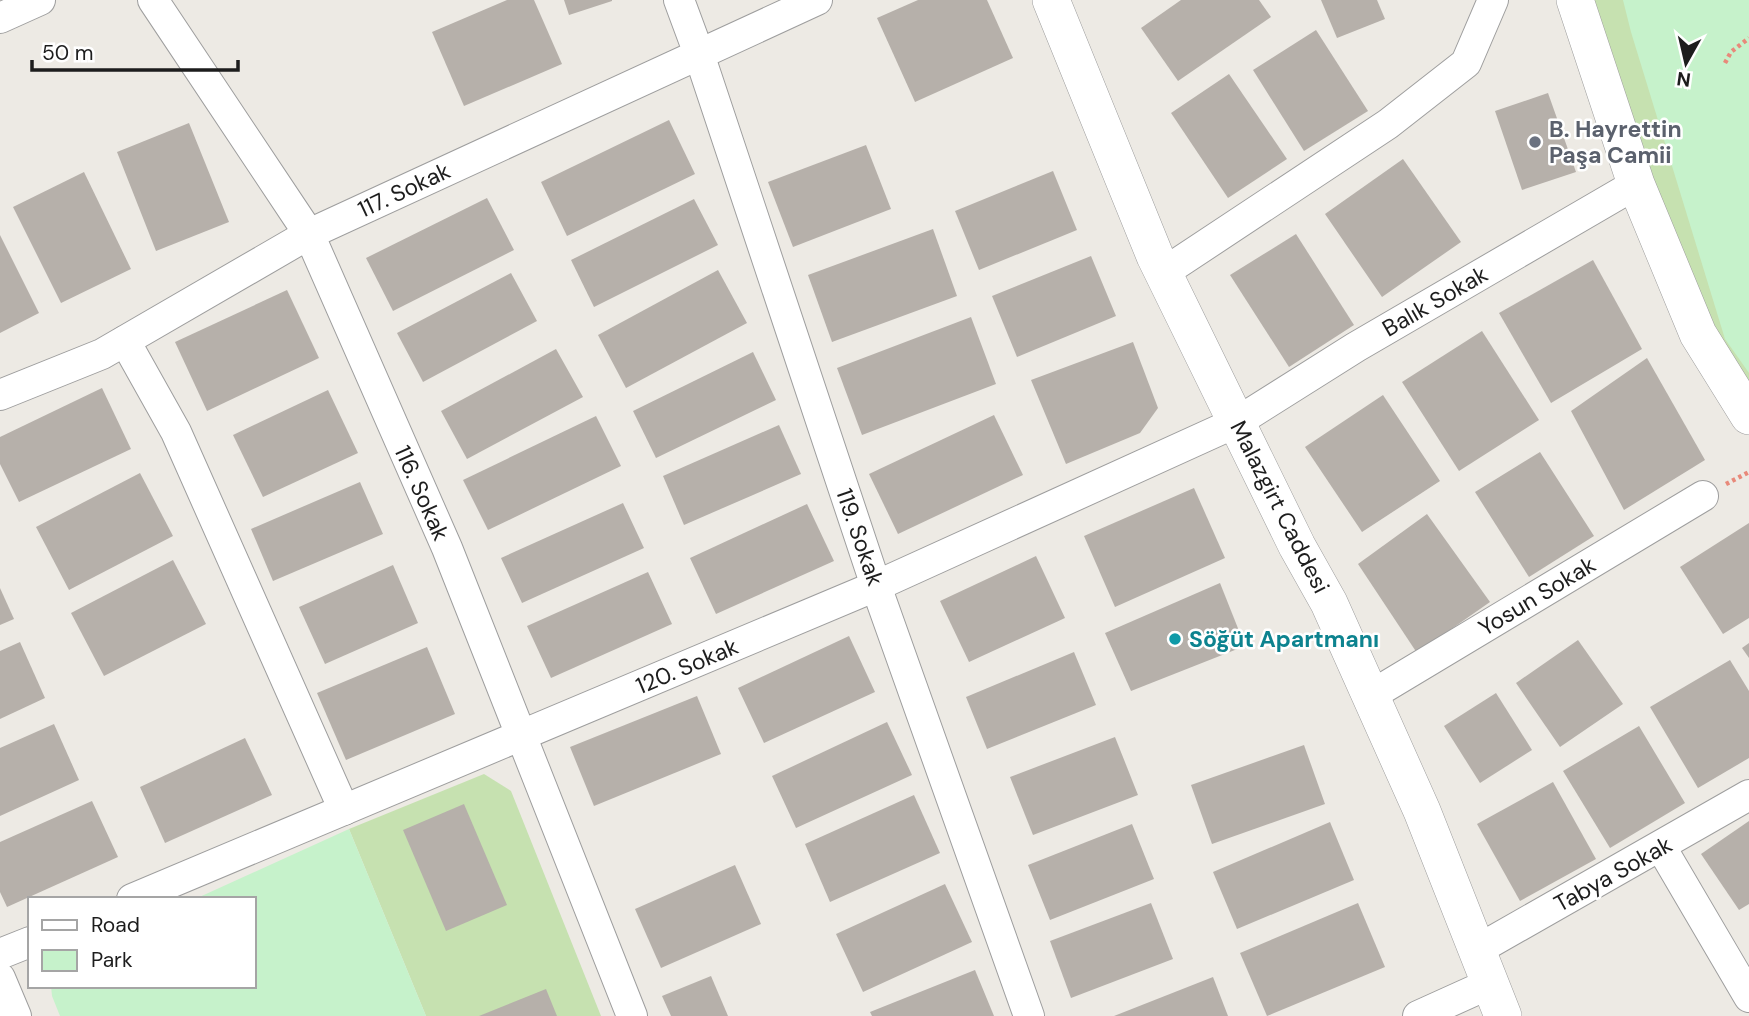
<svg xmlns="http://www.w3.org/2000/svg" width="1749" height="1016" viewBox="0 0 1749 1016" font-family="'DM Sans',sans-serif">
<rect width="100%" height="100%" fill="#edeae4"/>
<!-- grass -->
<g fill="#c6e1b0">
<polygon points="1575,0 1749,0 1749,416"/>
<polygon points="484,774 511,791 601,1016 426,1016 349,829"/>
</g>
<!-- park -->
<g fill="#c6f2cb">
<polygon points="1623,0 1749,0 1749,373 1725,339 1631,32"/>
<polygon points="349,829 426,1016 60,1016 52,996 51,986 254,986 254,899 195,899"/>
</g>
<!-- building -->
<g fill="#b6b0aa">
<polygon points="507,0 534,0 562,64 464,106 432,32"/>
<polygon points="564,0 612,0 612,1 569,15"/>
<polygon points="918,0 987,0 1013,58 915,102 877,18"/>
<polygon points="1181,0 1259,0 1271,17 1178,81 1141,28"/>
<polygon points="1321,0 1377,0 1385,19 1337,38"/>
<polygon points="1316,30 1368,111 1304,151 1253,70"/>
<polygon points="1229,74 1287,159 1228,198 1171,113"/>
<polygon points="1548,93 1576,172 1522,190 1495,111"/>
<polygon points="669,120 695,174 567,236 541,182"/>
<polygon points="189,123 229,222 156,251 117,152"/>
<polygon points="866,145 891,209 793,247 768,182"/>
<polygon points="1403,159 1461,242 1382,297 1325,214"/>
<polygon points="1053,171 1077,230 979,270 955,211"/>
<polygon points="84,172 131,269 61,303 13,207"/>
<polygon points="487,198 514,250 393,311 366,258"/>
<polygon points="694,199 718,245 594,307 571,260"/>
<polygon points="933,229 957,296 832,342 808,275"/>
<polygon points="1296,234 1354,325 1289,367 1230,275"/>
<polygon points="0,235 39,313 0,333"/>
<polygon points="1091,256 1116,316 1017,357 992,296"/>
<polygon points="1593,260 1642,349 1551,403 1499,313"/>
<polygon points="718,270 747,323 626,388 598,335"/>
<polygon points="511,273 537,321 423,382 397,333"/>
<polygon points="287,290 319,358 207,411 175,342"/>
<polygon points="971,317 996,384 862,435 837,368"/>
<polygon points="1482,331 1539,420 1459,471 1402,382"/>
<polygon points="1133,342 1158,408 1140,433 1066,464 1031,380"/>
<polygon points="556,349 583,397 467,459 441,411"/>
<polygon points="753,352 776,400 656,458 633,411"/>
<polygon points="1647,358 1705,460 1624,510 1571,411"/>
<polygon points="102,388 131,449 19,502 0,464 0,437"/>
<polygon points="328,390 358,453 263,497 233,435"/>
<polygon points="1383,395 1440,481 1362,532 1305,447"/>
<polygon points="994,415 1023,475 898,534 869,474"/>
<polygon points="596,416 621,466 488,530 463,480"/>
<polygon points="779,425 801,474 684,525 663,476"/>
<polygon points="1540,452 1594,536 1529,577 1475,492"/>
<polygon points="140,473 173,536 69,590 36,527"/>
<polygon points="360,482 383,534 273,581 251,529"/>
<polygon points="1194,488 1225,558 1115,607 1084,536"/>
<polygon points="623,503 644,548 522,603 501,558"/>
<polygon points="807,504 834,561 716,614 690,558"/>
<polygon points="1427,514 1490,602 1417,653 1358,564"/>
<polygon points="1749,523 1749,618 1723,634 1680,567"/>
<polygon points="1036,556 1065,618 969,662 940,601"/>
<polygon points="173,560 206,624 104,676 71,613"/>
<polygon points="393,565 418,623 325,664 299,607"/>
<polygon points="648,572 672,624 551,678 527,626"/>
<polygon points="1220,583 1245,646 1131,691 1105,633"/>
<polygon points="0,588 14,619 0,625"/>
<polygon points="849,636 875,692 764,743 738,688"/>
<polygon points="1578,640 1623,704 1560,747 1516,683"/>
<polygon points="20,642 45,698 0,719 0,651"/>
<polygon points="1749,643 1749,658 1742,648"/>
<polygon points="427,647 455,714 346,760 317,693"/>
<polygon points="1074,652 1096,705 987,749 966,697"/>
<polygon points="1730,660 1749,691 1749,758 1698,788 1650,707"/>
<polygon points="1496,693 1532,750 1480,783 1444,726"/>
<polygon points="697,696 721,754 594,806 570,747"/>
<polygon points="887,722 912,775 796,828 772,776"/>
<polygon points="54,724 79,780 0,816 0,748"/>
<polygon points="1639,726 1685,803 1610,848 1563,771"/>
<polygon points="1115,737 1138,795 1033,835 1010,777"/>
<polygon points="245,738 272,795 165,843 140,787"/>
<polygon points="1304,745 1325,804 1212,844 1191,785"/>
<polygon points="1553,782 1596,859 1520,901 1477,824"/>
<polygon points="914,795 940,853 830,902 805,844"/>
<polygon points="92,801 118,857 7,907 0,892 0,842"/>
<polygon points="464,804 507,905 446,931 403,830"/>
<polygon points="1749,821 1749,904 1739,910 1701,854"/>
<polygon points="1330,822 1354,880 1237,929 1213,872"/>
<polygon points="1132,824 1154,879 1050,920 1028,865"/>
<polygon points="735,865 761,924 661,968 635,909"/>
<polygon points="945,884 972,942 863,992 836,934"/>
<polygon points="1151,903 1173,959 1071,998 1050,941"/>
<polygon points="1358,903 1385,967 1267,1016 1240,953"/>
<polygon points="975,970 994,1016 872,1016 870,1012"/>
<polygon points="711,976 728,1016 671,1016 662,996"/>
<polygon points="1213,977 1228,1016 1114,1016"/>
<polygon points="546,989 557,1016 479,1016"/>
</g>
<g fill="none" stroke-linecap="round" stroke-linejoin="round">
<defs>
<g id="minor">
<polyline points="153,0 309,234 447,548 632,1016"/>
<polyline points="679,0 699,54 876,586 1029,1016"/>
<polyline points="0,18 40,0"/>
<polyline points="1163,273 1388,124 1466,63 1493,0"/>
<polyline points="125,341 176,432 344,810"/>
<polyline points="0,395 102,354 309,234 817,0"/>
<polyline points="1370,696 1703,496"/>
<polyline points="1661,847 1749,997"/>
<polyline points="132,899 876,586 1237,422 1356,347 1636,184"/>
<polyline points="1477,950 1749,795"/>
<polyline points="0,954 30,942"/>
<polyline points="0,978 16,1016"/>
<polyline points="1418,1016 1491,983"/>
</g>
<g id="tertiary">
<polyline points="1051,0 1155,256 1297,546 1329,603 1422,811 1503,1016"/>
<polyline points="1575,0 1636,184 1698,334 1749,416"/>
</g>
</defs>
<!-- minor casing -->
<use href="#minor" stroke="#9e9e9e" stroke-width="32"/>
<!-- tertiary casing -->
<use href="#tertiary" stroke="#9e9e9e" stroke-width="38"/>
<!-- path -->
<g stroke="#e8897a" stroke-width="4.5" stroke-dasharray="3.5 3.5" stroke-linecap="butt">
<polyline points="1725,63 1731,52 1749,38"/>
<polyline points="1726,484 1749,472"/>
</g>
<!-- minor -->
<use href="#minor" stroke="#fff" stroke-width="30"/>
<!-- tertiary -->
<use href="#tertiary" stroke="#fff" stroke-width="37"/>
</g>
<!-- markers -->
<circle fill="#6b7280" stroke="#fff" stroke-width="2.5" cx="1535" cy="142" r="7"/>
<circle fill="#0f9aa8" stroke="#fff" stroke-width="2.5" cx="1175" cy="639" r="7"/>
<g text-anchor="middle" stroke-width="5" stroke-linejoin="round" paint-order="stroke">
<!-- worship labels -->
<g font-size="23" font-weight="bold" fill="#5b616d" stroke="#fff" text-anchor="start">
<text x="1549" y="137">B. Hayrettin<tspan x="1549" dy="26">Paşa Camii</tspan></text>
</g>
<!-- street labels -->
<g font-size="23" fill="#1d1d1d" stroke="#fff">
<text transform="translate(404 190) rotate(-25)" y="8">117. Sokak</text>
<text transform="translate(1435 301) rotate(-30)" y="8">Balık Sokak</text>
<text transform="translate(422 493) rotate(66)" y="8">116. Sokak</text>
<text transform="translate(1280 507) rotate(63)" y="8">Malazgirt Caddesi</text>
<text transform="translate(860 537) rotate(71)" y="8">119. Sokak</text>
<text transform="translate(1537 596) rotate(-31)" y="8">Yosun Sokak</text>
<text transform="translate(687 666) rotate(-23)" y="8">120. Sokak</text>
<text transform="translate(1613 874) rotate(-29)" y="8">Tabya Sokak</text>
</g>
<!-- culture labels -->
<g font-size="23" font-weight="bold" fill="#0d838f" stroke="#fff" text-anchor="start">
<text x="1189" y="647">Söğüt Apartmanı</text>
</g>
</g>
<!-- legend -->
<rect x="28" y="897" width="228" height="91" fill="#ffffff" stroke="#a5a5a5" stroke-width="2"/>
<rect x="42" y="920" width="35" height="10" fill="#ffffff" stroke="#a5a5a5" stroke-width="2"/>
<text x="91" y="932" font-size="21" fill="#1d1d1d">Road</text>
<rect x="42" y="950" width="35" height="21" fill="#c6f2cb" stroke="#a5a5a5" stroke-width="2"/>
<text x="91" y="967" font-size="21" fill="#1d1d1d">Park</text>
<!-- north arrow -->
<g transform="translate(1686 63) rotate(188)" stroke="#ffffff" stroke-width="5" paint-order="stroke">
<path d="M0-5L12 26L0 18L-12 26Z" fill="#1d1d1d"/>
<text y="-10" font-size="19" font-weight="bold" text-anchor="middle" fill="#1d1d1d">N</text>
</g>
<!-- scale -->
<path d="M32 60v10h206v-10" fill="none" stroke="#1d1d1d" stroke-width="3.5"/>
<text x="42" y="60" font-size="21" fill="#1d1d1d" stroke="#ffffff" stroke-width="5" paint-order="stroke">50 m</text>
</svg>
